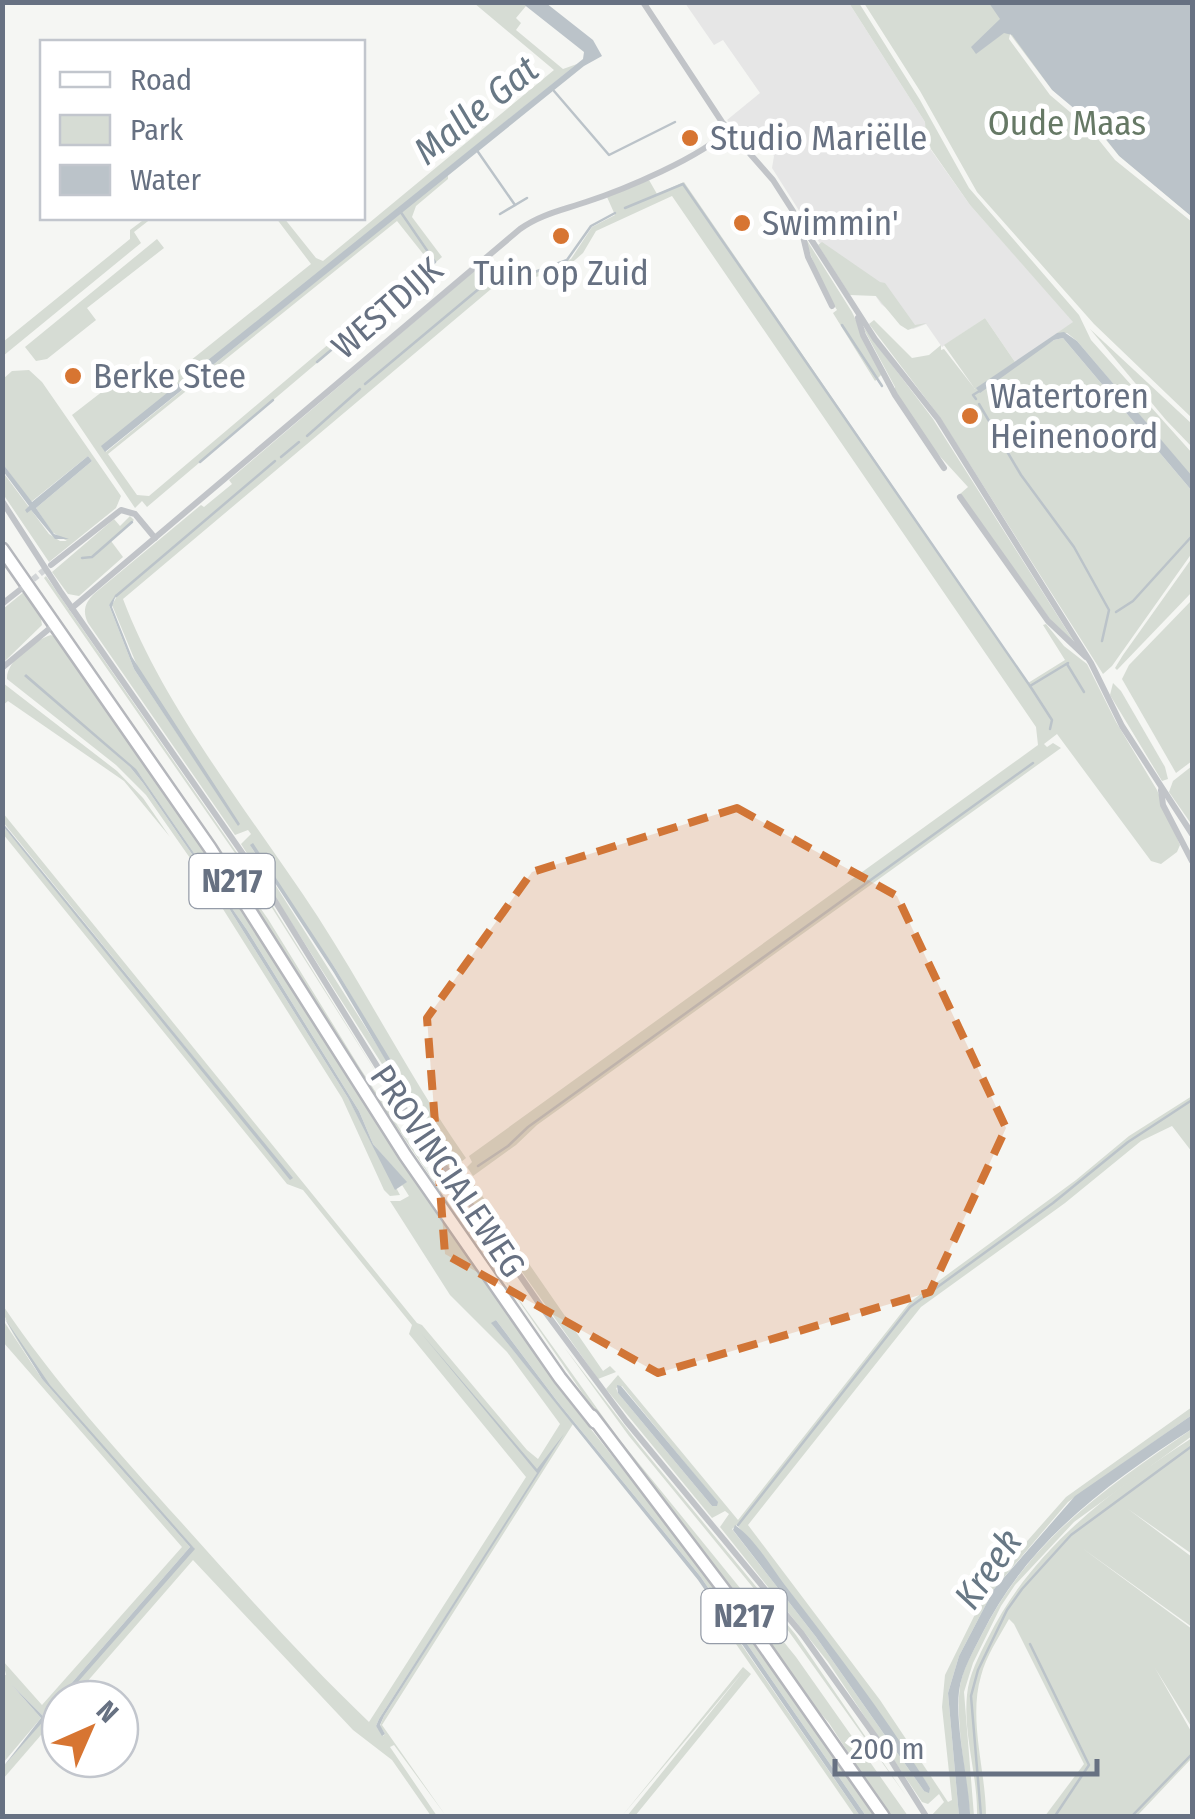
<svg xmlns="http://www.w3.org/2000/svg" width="1195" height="1819" viewBox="0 0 1195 1819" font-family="'Fira Sans Condensed',sans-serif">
<rect width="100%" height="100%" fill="#f5f6f3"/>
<!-- built -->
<polygon fill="#e6e6e6" points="685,3 849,3 925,122 926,143 970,205 1074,322 1015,362 985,318 942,347 926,324 913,329 881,304 875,295 852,294 772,168 774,156 762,138 744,139 727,120 760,93 723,40 714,45"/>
<!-- green -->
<g fill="#d6dcd4" fill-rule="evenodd">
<path d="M474,3H522L526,6L516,18L521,23L516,30L563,69L577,64L102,447L106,452L448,174V179L416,206L412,217L442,257L147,507L142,501L135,508L72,415L103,391L96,381L117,365L126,377L138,367L155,389L311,264L276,218H284L316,258L323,261L554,70ZM397,221L428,260L149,496L137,495L108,454Z"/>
<polygon points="849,3 859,3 920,100 969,188 1079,315 1091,340 1192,453 1192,477 1077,341 1067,333 1057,333 1073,322 970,205 926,142 925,122"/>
<polygon points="864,3 1059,3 1192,164 1192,418 1094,324 977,192 920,91"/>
<path d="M649,180L657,194L684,182L1028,683L1065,660L1043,625L1046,624L1064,646L1087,664L1116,722L1157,790L1180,845L1177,852L1161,864L1151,861L1057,734L1044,744L1047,747L1053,743L1061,748L537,1125L516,1145L473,1176L467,1167L472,1162L469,1156L1038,745L1036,727L672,196L596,231L583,253L567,267L551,274L497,284L123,599C164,708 253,818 318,917C369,996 412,1081 466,1158L455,1167H448L241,844L251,834L248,830L235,835L88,623C82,611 85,602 95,593L201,505L204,507L232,484L229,480L488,259H491L494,273L499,274L500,279L543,271L571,259L592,227L615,215L607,197ZM117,596L112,605L138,668L239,826L134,669L109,605ZM250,845L335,968L422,1115L453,1160L451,1162Z"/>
<polygon points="146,218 152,218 134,232 141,243 3,356 3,342 130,239 130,230"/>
<polygon points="803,234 852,312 882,374 875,381 833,313 837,310 823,288"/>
<polygon points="157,239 164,248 87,308 96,320 47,359 36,361 25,347"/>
<polygon points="822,242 880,282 885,283 915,325 927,323 908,330 900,325 876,296 850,295 818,245"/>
<polygon points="985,318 1015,362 977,388 1054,340 1063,338 1192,491 1192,553 1112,666 1103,674 939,416 869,324 874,320 912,358 929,355 941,345 941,350 944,349 975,389 944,345"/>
<polygon points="861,324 933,419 1078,648 1058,630 971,510 960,494 968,487 936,452 895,392 895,387"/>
<polygon points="1090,329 1192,424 1192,447 1166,420"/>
<polygon points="29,370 42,382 121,496 116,508 49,562 3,494 2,471 49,534 60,541 67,541 52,532 36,508 92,461 88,456 31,502 3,464 3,379 12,371"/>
<polygon points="130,516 134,520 111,541 123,557 79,596 68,594 52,572 114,519 120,526"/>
<polygon points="1192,558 1192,592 1117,670 1115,668 1123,655"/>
<polygon points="46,576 264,892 384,1085 262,892 44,578"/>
<polygon points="35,585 268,919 360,1068 451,1207 366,1082 219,851"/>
<polygon points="25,591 40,613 42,625 3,663 3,609"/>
<polygon points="1192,600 1192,761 1176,773 1122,679 1129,665"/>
<path d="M51,635L60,640L178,809L525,1334L554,1383L710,1578L878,1816H866L700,1576L557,1401L496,1320L492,1324L573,1424L382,1725L446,1816L394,1745L390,1747L437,1816H431L392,1760L353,1730L193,1560L72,1699H62L194,1548C157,1506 3,1350 2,1304C55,1383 118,1452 181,1522C242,1590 303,1659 369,1722L526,1477L409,1334L412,1325L303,1190L287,1184L3,834V826L292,1178L3,822V813L417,1323L422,1325L527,1450L538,1459L560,1424L507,1352L450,1295L390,1201H400L409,1196L402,1185L406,1182L373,1144L359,1111L247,930L140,775L26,674L130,767L143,783L225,902L348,1098L400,1195L390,1196L384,1190L342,1098L199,871L146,795L116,765L7,679C6,661 35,640 51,635ZM534,1479L384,1716L380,1726L385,1734L383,1736L376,1726L379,1719Z"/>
<polygon points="3,683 117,771 143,798 170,837 124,781 8,701 3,705"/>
<polygon points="1113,683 1121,691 1165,767 1168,779 1162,781 1110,695"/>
<polygon points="1192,766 1192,825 1169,792 1173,781"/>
<path d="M1192,1096V1152L1172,1126L1141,1141L1065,1203L921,1307L748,1525L880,1700L948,1802L952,1800L942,1707L945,1675L991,1582L1066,1497L1192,1407V1415L1068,1502L994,1589L959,1656L948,1693L959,1816H931L944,1802L939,1794L928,1804L922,1802L828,1662L720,1527L729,1514L725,1511L712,1518L606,1389L618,1375L738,1520L910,1302L1076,1180L1129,1136ZM622,1386L717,1502V1506H712L618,1393L616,1388ZM737,1525L826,1640L930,1788L924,1791L816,1637L732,1529Z"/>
<polygon points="461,1172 469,1177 603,1371 610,1366 616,1372 598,1379 456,1179"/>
<polygon points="497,1269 619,1439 796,1657 908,1816 889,1816 829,1723 809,1700 723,1579 592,1407"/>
<polygon points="3,1320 42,1379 190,1547 43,1716 11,1684 41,1718 3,1763 2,1674 6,1675 3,1661 42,1705 182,1547 3,1342"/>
<polygon points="564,1347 642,1448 796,1635 906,1796 787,1629 629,1436"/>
<path d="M1192,1429V1436L1074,1522L1015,1585L1001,1606L973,1663L964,1692L974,1816H970C967,1778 955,1722 960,1686C963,1668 973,1652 981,1636C1030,1538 1105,1489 1192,1429Z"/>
<path d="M1192,1438V1554L1128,1509L1192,1557V1627L1082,1548L1192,1629V1728L1155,1668L1192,1733V1758L1137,1816H1045L1084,1764L1014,1624L1009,1619C999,1637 986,1656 981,1676C968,1720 986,1771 986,1816H977C978,1776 963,1735 967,1695C969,1674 979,1656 988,1638C1033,1548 1109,1492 1192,1438Z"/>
<polygon points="730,1628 860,1816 855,1816 727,1631"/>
<polygon points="743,1667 751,1674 635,1816 627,1816 743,1672 622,1816"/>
<polygon points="60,1701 60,1713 3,1779 3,1767"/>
</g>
<!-- water -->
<g fill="#bbc3c9">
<polygon points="522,3 546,3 593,40 602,56 584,66 105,452 101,446 583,59 584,52"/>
<polygon points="989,3 1192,3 1192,217 1119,156 1105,138 1052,90 1012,35 1004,33 976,54 971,47 1000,19"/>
<polygon points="1064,332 1077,341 1192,476 1192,491 1063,338 1054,340 980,393 976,388 1057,333"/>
<polygon points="88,456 92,461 36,508 54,534 69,539 55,539 31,510 27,513 25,510 29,506 3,471 3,464 32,502"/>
<polygon points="116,594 112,607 132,657 240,824 238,826 134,669 109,605"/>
<polygon points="26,674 136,769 247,930 359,1111 373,1144 407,1182 395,1190 348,1098 225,902 143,783 130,767 24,676"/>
<polygon points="2,822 293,1178 290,1180 3,826"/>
<polygon points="253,843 335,968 453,1163 415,1110 334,973 250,845"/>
<polygon points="3,1316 50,1385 195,1549 3,1767 41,1718 11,1684 43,1716 190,1547 42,1379"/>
<polygon points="496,1320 557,1401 700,1576 866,1816 860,1816 698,1580 491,1323"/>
<polygon points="421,1333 537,1469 564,1434 384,1716 380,1725 385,1734 382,1736 376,1726 379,1719 537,1473"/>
<polygon points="617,1385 621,1386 718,1502 717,1506 712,1506 618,1393"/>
<path d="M1192,1415V1429C1108,1483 1027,1542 982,1634C973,1652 962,1670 959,1691C955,1726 968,1776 970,1813V1816H959L948,1693L959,1656L994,1589L1075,1496Z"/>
<path d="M735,1525C754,1538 770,1565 784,1584C835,1650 886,1717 930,1788L929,1793L924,1791L816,1637L733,1530Z"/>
</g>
<!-- pier -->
<polygon fill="#f5f6f3" points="1010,34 1052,90 1094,125 1119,156 1192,217 1192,222 1115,160 1090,129 1050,95 1009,39"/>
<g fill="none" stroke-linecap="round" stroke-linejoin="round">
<!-- stream -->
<g stroke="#bbc3c9" stroke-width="2.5">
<polyline points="554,91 609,155 675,122"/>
<polyline points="476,149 515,205"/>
<polyline points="625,208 683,184 1030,686"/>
<polyline points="500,214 527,198"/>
<polyline points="500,276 532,273 567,260 591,226 615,213"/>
<polyline points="842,325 882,386"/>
<polyline points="317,362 435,262 400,211"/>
<polyline points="365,384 493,277"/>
<polyline points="976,399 973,395 981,390"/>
<polyline points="979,404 1021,475 1074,547 1109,610 1102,641"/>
<polyline points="307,436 360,389"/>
<polyline points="281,457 299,442"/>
<polyline points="200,462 273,400"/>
<polyline points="82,558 92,557 132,522"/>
<polyline points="116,596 275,461"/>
<polyline points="1116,612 1133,601 1192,536"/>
<polyline points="1067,664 1084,692"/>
<polyline points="1050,729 1052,720 1030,686 1068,663"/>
<polyline points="478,1166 508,1146 528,1127 1033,763"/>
<polyline points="738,1525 910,1307 1053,1203 1128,1142 1192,1100"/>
<polyline points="1030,1644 1089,1765 1055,1816"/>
<polyline points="981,1816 971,1696 978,1670 1007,1610 1022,1589 1071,1535 1192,1446"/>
<polyline points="1132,1816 1192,1754"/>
</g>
<!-- minor-tunnel -->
<polyline stroke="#d2d5d7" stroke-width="6" stroke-dasharray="6 3" stroke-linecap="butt" points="26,585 47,568"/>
<defs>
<g id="primary">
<polyline points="2,549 210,848 405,1155 560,1378 595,1422"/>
<polyline points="592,1416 731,1599 883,1816"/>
</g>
</defs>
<!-- primary casing -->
<use href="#primary" stroke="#b5b7bc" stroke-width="16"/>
<!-- minor -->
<g stroke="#c1c4c8" stroke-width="6">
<polyline points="643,2 722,122 773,180 875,339 938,419 1091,663 1122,726 1192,834"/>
<polyline points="800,224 808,257 832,306"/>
<polyline points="858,318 863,335 895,395 944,468"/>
<polyline points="960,497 1048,621 1086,657"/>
<polyline points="2,501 60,591 270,893 395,1095 543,1309 626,1421 802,1634 882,1746 926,1816"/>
<polyline points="51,565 121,510 135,514 155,538"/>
<polyline points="2,604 21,589"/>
<path d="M72,608L520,229C541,214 563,210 586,202C623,190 702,157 728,130"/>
<polyline points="2,668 55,624"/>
<polyline points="1161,790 1163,805 1192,861"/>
</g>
<!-- primary -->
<use href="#primary" stroke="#fff" stroke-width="11"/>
</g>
<!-- marked area -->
<path fill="#d17536" fill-opacity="0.2" stroke="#d17536" stroke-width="8" stroke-dasharray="20 12" stroke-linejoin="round" d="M737,808L897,896L1006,1128L930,1292L658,1373L445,1254L427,1018L532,872Z"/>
<!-- markers -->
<g fill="#d77532" stroke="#fff" stroke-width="4">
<circle cx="690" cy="138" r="10"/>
<circle cx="742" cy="223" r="10"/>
<circle cx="561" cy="236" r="10"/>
<circle cx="73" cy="376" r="10"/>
<circle cx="970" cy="416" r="10"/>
</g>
<g text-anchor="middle" stroke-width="10" stroke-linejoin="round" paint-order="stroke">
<!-- shield labels -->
<g fill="#fff" stroke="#959ca8" stroke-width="2.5">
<rect x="189.5" y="854" width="85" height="54" rx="8"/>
<rect x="701.5" y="1589" width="85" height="54" rx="8"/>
</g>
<g font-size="32" font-weight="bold" fill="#677182">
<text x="232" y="892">N217</text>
<text x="744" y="1627">N217</text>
</g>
<!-- park labels -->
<g font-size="35" fill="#667965" stroke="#fff">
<text x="1067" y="135">Oude Maas</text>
</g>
<!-- poi labels -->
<g font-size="35" fill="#677182" stroke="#fff" text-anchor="start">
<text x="710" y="150">Studio Mariëlle</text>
<text x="762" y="235">Swimmin'</text>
<text x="561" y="285" text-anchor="middle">Tuin op Zuid</text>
<text x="93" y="388">Berke Stee</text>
<text x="990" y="408">Watertoren<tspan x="990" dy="40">Heinenoord</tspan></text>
</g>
<!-- street labels -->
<g font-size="35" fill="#677182" stroke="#fff">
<text transform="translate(387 308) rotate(-41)" y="12">WESTDIJK</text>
<text transform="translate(448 1171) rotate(56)" y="12">PROVINCIALEWEG</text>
</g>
<!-- water labels -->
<g font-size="38" font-style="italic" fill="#687885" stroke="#fff">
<text transform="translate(476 110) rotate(-39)" y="13">Malle Gat</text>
<text transform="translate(988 1569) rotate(-55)" y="13">Kreek</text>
</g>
</g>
<!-- border -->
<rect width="1195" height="1819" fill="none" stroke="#677182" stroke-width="10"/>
<!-- legend -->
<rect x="40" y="40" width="325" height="180" fill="#ffffff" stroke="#c2c6cd" stroke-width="2.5"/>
<rect x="60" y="72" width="50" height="15" fill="#ffffff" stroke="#c2c6cd" stroke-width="2.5"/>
<text x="130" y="90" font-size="30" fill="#677182">Road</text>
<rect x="60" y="115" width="50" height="30" fill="#d6dcd4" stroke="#c2c6cd" stroke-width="2.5"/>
<text x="130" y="140" font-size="30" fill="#677182">Park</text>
<rect x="60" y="165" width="50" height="30" fill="#bbc3c9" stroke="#c2c6cd" stroke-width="2.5"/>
<text x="130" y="190" font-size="30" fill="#677182">Water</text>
<!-- north arrow -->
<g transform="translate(90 1729) rotate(45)"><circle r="48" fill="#ffffff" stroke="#c2c6cd" stroke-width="2.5"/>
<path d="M0-8L18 38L0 25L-18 38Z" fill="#d77532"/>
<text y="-15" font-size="28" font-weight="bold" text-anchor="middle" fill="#677182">N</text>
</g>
<!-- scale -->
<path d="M835 1759v15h262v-15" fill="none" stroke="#677182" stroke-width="5"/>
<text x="850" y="1759" font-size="30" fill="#677182" stroke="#ffffff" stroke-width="8" paint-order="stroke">200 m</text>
</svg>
